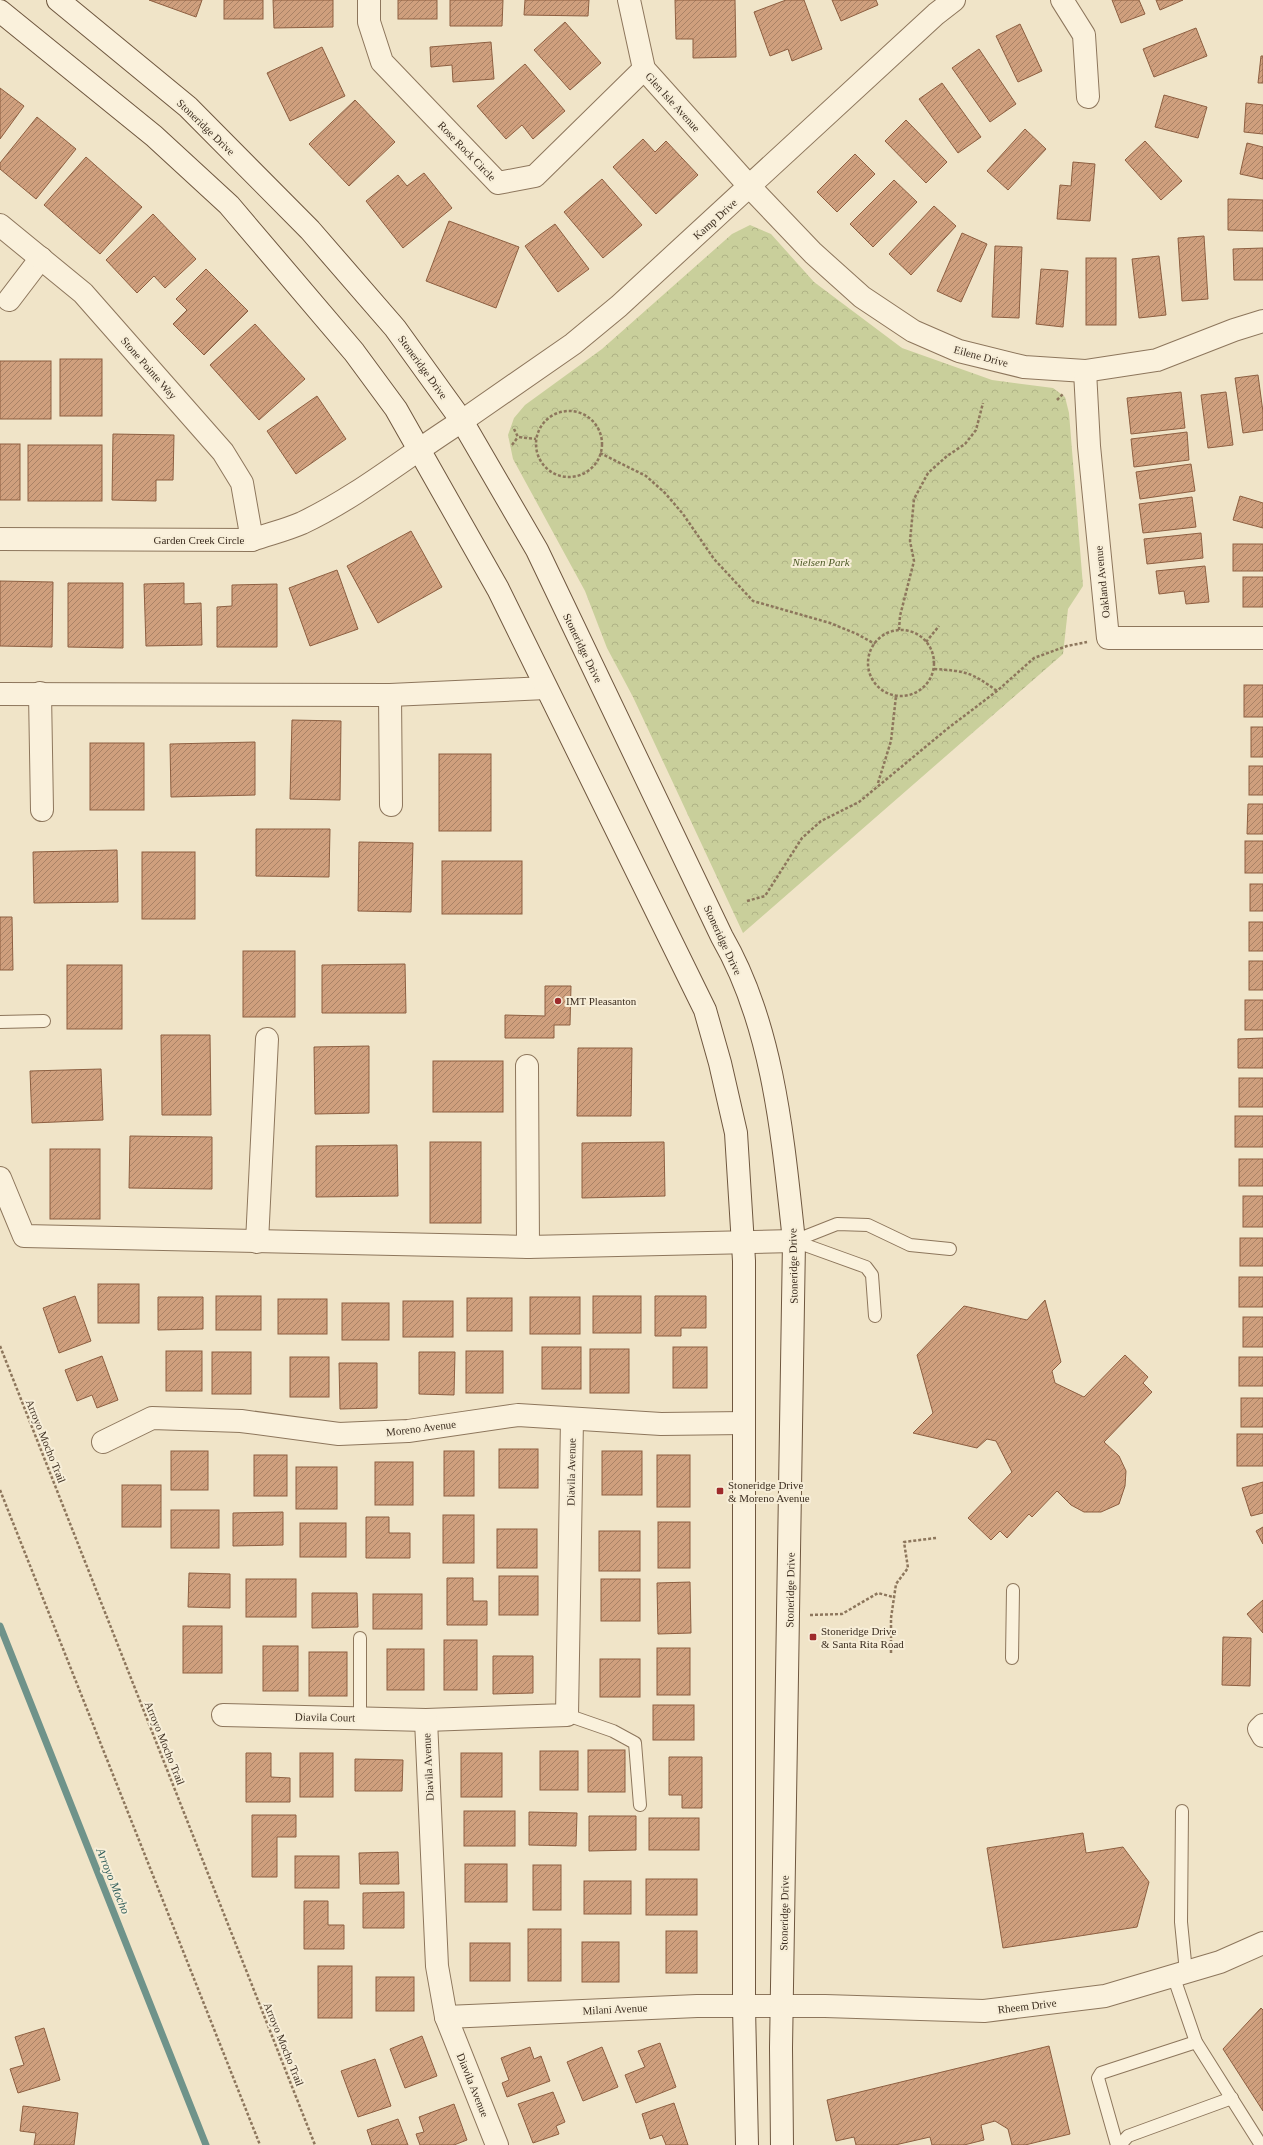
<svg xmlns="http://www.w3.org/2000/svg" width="1263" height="2145" viewBox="0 0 1263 2145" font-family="'Times New Roman',serif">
<defs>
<pattern id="park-crowns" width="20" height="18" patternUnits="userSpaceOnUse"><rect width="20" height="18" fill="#c9cf9b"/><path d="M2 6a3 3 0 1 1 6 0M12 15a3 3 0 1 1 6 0" fill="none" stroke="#aeb285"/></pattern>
<pattern id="building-hatch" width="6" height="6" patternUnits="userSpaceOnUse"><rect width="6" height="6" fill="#cf9f7d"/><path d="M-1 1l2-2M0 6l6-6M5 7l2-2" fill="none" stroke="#a98266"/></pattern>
</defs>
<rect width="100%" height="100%" fill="#f0e4c8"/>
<!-- park -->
<polygon fill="url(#park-crowns)" points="750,225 771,234 814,282 902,348 992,380 1053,388 1065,397 1069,413 1083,586 1068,609 1063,654 743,933 633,697 607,648 585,591 513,459 508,435 514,418 525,405 602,349 732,234"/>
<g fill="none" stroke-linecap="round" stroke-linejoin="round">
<!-- stream -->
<polyline stroke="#6f938a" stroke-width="7" points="0,1626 206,2145"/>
</g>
<!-- building -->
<g fill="url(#building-hatch)" stroke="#8d5f41">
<polygon points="149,0 202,0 196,17"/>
<rect x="224" y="0" width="39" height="19"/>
<polygon points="273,0 333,0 333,27 274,28"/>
<rect x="398" y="0" width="39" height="19"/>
<polygon points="450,0 503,0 502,26 450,26"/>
<polygon points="525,0 589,0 588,16 524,15"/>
<polygon points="675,0 735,0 736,57 693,58 693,39 676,39"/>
<polygon points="786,0 804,0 822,49 792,61 788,49 770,56 754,12"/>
<polygon points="832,0 876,0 878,5 841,21"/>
<polygon points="1112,0 1139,0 1145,14 1121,23"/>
<polygon points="1156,0 1183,0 1160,10"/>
<polygon points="565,22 601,63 570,90 534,50"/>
<polygon points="1020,24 1042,71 1018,82 996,36"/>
<polygon points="1196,28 1207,56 1154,77 1143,49"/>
<polygon points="491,42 494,79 453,82 452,65 431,67 430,47"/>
<polygon points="322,47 345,96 290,121 267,73"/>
<polygon points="979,49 1016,104 990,122 952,68"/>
<polygon points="1261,56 1263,56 1263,83 1258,83"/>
<polygon points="525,64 565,111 533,139 522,125 506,139 477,106"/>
<polygon points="942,83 981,137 958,153 919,99"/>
<polygon points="0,88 24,106 0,139"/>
<polygon points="1164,95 1207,107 1198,138 1155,127"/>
<polygon points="355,100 395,142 349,186 309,144"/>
<polygon points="1246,103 1263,105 1263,134 1244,132"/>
<polygon points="37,117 76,149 36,199 0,169 0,163"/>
<polygon points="906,120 947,162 926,183 885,141"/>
<polygon points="1025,129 1046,149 1008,190 987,171"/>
<polygon points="643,139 655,152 666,141 698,175 656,214 613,167"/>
<polygon points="1145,141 1182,181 1161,200 1125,160"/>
<polygon points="1247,143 1263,147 1263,179 1240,174"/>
<polygon points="855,154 875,174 837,212 817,192"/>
<polygon points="86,157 142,207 100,254 44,205"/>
<polygon points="1073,162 1095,164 1090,221 1057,219 1060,185 1071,186"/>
<polygon points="424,173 452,208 403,248 366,201 398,175 407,186"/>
<polygon points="602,179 642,225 603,258 564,212"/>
<polygon points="894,180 917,202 873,247 850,224"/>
<polygon points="1228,199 1263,200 1263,231 1228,230"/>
<polygon points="934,206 956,226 911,275 889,254"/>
<polygon points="153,214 196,259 165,288 154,276 137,293 106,260"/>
<polygon points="449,221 519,247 496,308 426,281"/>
<polygon points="555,224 589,269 558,292 525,246"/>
<polygon points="962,233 987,244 961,302 937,291"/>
<polygon points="1204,236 1208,299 1182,301 1178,238"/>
<polygon points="995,246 1022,247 1019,318 992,317"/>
<polygon points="1263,248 1263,280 1234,280 1233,249"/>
<polygon points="1159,256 1166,315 1139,318 1132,259"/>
<rect x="1086" y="258" width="30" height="67"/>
<polygon points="206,269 248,311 204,355 173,324 187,310 176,299"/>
<polygon points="1041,269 1068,271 1063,327 1036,324"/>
<polygon points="255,324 305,379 259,420 210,365"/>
<rect x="60" y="359" width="42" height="57"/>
<rect x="0" y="361" width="51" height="58"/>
<polygon points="1258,375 1263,412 1263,430 1243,433 1235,378"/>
<polygon points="1181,392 1185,428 1131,434 1127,398"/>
<polygon points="1226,392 1233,445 1208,448 1201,395"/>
<polygon points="317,396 346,439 296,474 267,431"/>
<polygon points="1187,432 1189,460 1134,467 1131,439"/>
<polygon points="113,434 174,435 173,480 156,480 156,501 112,500"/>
<rect x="0" y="444" width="20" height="56"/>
<rect x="28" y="445" width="74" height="56"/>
<polygon points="1191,464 1195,491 1140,499 1136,472"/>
<polygon points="1240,496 1263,503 1263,528 1233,520"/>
<polygon points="1192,497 1196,527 1143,533 1139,504"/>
<polygon points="411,531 442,587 378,623 347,566"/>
<polygon points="1201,533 1203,558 1147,564 1144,539"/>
<rect x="1233" y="544" width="30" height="27"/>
<polygon points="1205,566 1209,602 1186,604 1184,591 1159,594 1156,571"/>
<polygon points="337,570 358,629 310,646 289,588"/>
<rect x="1243" y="577" width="20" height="30"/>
<polygon points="0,581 53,582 52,647 0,646"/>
<polygon points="68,583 123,583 123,648 68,647"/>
<polygon points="184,583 184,604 201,603 202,645 146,646 144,584"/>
<polygon points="277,584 277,647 217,647 217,607 232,606 232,585"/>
<rect x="1244" y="685" width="19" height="32"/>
<polygon points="292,720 341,721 340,800 290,799"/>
<rect x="1251" y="727" width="12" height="30"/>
<polygon points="255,742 255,795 171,797 170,744"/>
<rect x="90" y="743" width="54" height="67"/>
<rect x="439" y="754" width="52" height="77"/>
<rect x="1249" y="766" width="14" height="29"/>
<polygon points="1248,804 1263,804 1263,834 1247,834"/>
<polygon points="256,829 330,829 329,877 256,876"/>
<rect x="1245" y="841" width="18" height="32"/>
<polygon points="359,842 413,843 411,912 358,911"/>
<polygon points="117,850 118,902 34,903 33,852"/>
<rect x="142" y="852" width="53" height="67"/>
<rect x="442" y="861" width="80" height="53"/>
<rect x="1250" y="884" width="13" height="27"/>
<polygon points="0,917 12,917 13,970 0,970"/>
<rect x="1249" y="922" width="14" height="29"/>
<rect x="243" y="951" width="52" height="66"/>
<rect x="1249" y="961" width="14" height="29"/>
<polygon points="405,964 406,1013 322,1013 322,965"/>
<rect x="67" y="965" width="55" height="64"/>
<polygon points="545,986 571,986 570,1025 554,1025 554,1038 505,1038 505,1015 545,1016"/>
<rect x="1245" y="1000" width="18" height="30"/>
<polygon points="161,1035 210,1035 211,1115 162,1115"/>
<polygon points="1263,1038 1263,1068 1238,1068 1238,1039"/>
<polygon points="369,1046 369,1113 315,1114 314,1047"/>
<polygon points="578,1048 632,1048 631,1116 577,1116"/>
<rect x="433" y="1061" width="70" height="51"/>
<polygon points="101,1069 103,1120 32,1123 30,1071"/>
<rect x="1239" y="1078" width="24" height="29"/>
<rect x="1235" y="1116" width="28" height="31"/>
<polygon points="130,1136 212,1137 212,1189 129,1188"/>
<rect x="430" y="1142" width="51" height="81"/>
<polygon points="664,1142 665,1196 582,1198 582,1143"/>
<polygon points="397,1145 398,1196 316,1197 316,1146"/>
<rect x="50" y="1149" width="50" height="70"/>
<rect x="1239" y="1159" width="24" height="27"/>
<rect x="1243" y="1196" width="20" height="31"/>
<rect x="1240" y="1238" width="23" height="28"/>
<rect x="1239" y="1277" width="24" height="30"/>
<rect x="98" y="1284" width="41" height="39"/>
<polygon points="75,1296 91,1341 59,1353 43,1308"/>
<rect x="216" y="1296" width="45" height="34"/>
<rect x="593" y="1296" width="48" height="37"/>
<polygon points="655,1296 706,1296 706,1328 681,1328 681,1336 655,1336"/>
<polygon points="158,1297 203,1297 203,1329 158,1330"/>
<rect x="530" y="1297" width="50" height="37"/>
<rect x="467" y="1298" width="45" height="33"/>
<rect x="278" y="1299" width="49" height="35"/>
<polygon points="1045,1300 1061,1362 1052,1371 1055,1383 1084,1397 1125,1355 1148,1377 1143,1383 1152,1392 1104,1442 1119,1456 1126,1471 1125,1486 1119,1504 1101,1512 1084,1512 1071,1505 1057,1491 1032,1517 1029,1514 1007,1538 1000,1531 991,1540 968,1518 1012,1472 996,1441 987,1439 977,1448 913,1433 933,1413 917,1355 964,1306 1027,1320"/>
<rect x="403" y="1301" width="50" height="36"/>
<rect x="342" y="1303" width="47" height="37"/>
<rect x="1243" y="1317" width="20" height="30"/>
<rect x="542" y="1347" width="39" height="42"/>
<rect x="673" y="1347" width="34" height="41"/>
<rect x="590" y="1349" width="39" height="44"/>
<rect x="166" y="1351" width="36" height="40"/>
<rect x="466" y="1351" width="37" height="42"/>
<rect x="212" y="1352" width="39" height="42"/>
<polygon points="419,1352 455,1352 454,1395 419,1394"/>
<polygon points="102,1356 118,1400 97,1408 92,1395 77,1401 65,1370"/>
<rect x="290" y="1357" width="39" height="40"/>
<rect x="1239" y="1357" width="24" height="29"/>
<polygon points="339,1363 377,1363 377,1408 340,1409"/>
<rect x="1241" y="1398" width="22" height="29"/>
<rect x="1237" y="1434" width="26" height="32"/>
<rect x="499" y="1449" width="39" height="39"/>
<rect x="171" y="1451" width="37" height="39"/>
<rect x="444" y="1451" width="30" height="45"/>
<rect x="602" y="1451" width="40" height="44"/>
<rect x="254" y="1455" width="33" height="41"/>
<rect x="657" y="1455" width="33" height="52"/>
<rect x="375" y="1462" width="38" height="43"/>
<rect x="296" y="1467" width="41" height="42"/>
<polygon points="1263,1482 1263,1513 1251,1516 1242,1488"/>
<rect x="122" y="1485" width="39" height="42"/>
<rect x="171" y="1510" width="48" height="38"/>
<polygon points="283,1512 283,1545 233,1546 233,1513"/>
<rect x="443" y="1515" width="31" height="48"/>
<polygon points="366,1517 389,1517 389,1533 410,1533 410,1558 366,1558"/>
<rect x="658" y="1522" width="32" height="46"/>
<rect x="300" y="1523" width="46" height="34"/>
<polygon points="1263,1527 1263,1544 1256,1531"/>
<rect x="497" y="1529" width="40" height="39"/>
<rect x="599" y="1531" width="41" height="40"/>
<polygon points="189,1573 230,1574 230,1608 188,1607"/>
<rect x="499" y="1576" width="39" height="39"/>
<polygon points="447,1578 473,1578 473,1601 487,1601 487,1625 447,1625"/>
<rect x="246" y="1579" width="50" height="38"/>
<rect x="601" y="1579" width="39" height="42"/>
<polygon points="690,1582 691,1633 658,1634 657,1583"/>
<polygon points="312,1593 357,1593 358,1627 312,1628"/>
<rect x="373" y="1594" width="49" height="35"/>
<polygon points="1263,1600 1263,1633 1247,1614"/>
<rect x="183" y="1626" width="39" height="47"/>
<polygon points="1223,1637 1251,1638 1250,1686 1222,1685"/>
<rect x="444" y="1640" width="33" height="50"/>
<rect x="263" y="1646" width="35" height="45"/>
<rect x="657" y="1648" width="33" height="47"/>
<rect x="387" y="1649" width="37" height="41"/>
<rect x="309" y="1652" width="38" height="44"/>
<polygon points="493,1656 533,1656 533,1693 493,1694"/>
<rect x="600" y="1659" width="40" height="38"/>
<rect x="653" y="1705" width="41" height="35"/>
<rect x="588" y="1750" width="37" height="42"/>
<rect x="540" y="1751" width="38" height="39"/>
<polygon points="246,1753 271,1753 271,1777 290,1778 290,1802 246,1802"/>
<rect x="300" y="1753" width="33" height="44"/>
<rect x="461" y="1753" width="41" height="44"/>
<polygon points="669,1757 702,1757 702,1808 682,1808 682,1795 669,1795"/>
<polygon points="355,1759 403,1760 402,1791 355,1791"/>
<rect x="464" y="1811" width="51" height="35"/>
<polygon points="529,1812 577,1813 576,1846 529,1845"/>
<polygon points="252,1815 296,1815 296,1837 277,1837 277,1877 252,1877"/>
<polygon points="589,1816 636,1816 636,1850 589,1851"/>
<rect x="649" y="1818" width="50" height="32"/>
<polygon points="1083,1833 1086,1853 1123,1847 1149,1882 1137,1927 1003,1948 987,1848"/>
<polygon points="398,1852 399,1884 360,1884 359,1853"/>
<rect x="295" y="1856" width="44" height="32"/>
<rect x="465" y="1864" width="42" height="38"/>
<rect x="533" y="1865" width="28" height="45"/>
<rect x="646" y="1879" width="51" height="36"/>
<rect x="584" y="1881" width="47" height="33"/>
<polygon points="404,1892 404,1928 363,1928 363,1893"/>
<polygon points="304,1901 328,1901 328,1925 344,1925 344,1949 304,1949"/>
<rect x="528" y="1929" width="33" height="52"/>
<rect x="666" y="1931" width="31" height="42"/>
<rect x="582" y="1942" width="37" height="40"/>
<rect x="470" y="1943" width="40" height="38"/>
<rect x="318" y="1966" width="34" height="52"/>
<rect x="376" y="1977" width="38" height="34"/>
<polygon points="1261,2008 1263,2010 1263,2111 1223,2049"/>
<polygon points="44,2028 60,2080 18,2093 10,2069 24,2065 15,2037"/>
<polygon points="422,2036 437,2076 405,2088 390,2049"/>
<polygon points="660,2043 676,2087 636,2103 625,2075 645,2067 638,2051"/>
<polygon points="1049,2046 1070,2134 1025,2145 1012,2145 1008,2129 995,2121 981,2125 984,2140 964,2145 932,2145 930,2137 895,2145 856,2145 854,2137 836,2141 827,2100"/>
<polygon points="530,2047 534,2059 541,2056 550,2081 507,2097 502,2083 509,2080 501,2058"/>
<polygon points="602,2047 618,2087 583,2101 567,2062"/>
<polygon points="375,2059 391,2106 358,2117 341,2071"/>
<polygon points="553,2092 565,2122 556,2126 559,2134 533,2143 518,2104"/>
<polygon points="674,2103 688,2145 666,2145 662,2135 650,2139 642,2114"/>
<polygon points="454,2104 467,2140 454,2145 420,2145 416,2134 424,2132 419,2117"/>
<polygon points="23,2106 78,2113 74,2145 34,2145 36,2133 20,2131"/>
<polygon points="398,2119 408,2145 372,2145 367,2130"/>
</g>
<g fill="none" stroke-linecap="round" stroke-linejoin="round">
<defs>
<g id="service">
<polyline points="0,1022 44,1021"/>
<polyline points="794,1241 837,1224 868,1225 910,1245 950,1249"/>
<polyline points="794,1241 866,1267 872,1275 875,1316"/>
<polyline points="360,1638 360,1718"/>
<polyline points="1012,1658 1013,1590"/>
<polyline points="567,1715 613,1731 635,1743 640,1805"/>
<polyline points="1182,1811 1181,1922 1186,1972"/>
<polyline points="1173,1975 1196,2042 1261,2145"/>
<polyline points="1117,2145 1098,2078 1101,2073 1196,2042"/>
<polyline points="1120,2145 1128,2136 1232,2098"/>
</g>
<g id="minor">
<polyline points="369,0 369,22 382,62 498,183 535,176 644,69"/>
<polyline points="629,0 644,69 750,187 813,253 862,297 913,331 959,351 1024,367 1085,371 1157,360 1234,330 1263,321"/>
<polyline points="1062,0 1084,35 1088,97"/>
<polyline points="9,300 41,258"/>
<polyline points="1085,371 1089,446 1108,638 1263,638"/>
<polyline points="462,421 573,344 619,306 936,14 954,0"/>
<polyline points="0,539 252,540"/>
<polyline points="40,693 42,810"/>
<polyline points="0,694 390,695 546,688"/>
<polyline points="390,695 391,805"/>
<polyline points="527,1066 528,1247"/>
<polyline points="0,1178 24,1236 528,1247 794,1241"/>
<polyline points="257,1242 267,1039"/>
<polyline points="103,1442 152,1418 241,1421 339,1434 408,1431 518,1415 661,1424 744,1423"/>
<polyline points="223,1715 426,1720 567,1715 572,1419"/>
<polyline points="426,1720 437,1966 446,2017 497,2145"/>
<polyline points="1263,1725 1259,1729 1263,1736"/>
<polyline points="446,2017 697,2006 825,2006 984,2011 1105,1996 1220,1962 1263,1943"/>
</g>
<path id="tertiary" d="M0,225L83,293L223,452L242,483L252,540C269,534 286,530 302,523C359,496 408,455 462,421"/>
<g id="secondary">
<path d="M58,0L188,107L310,230L395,328L462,421L537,550L722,937C774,1027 783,1140 794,1241L781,2048L782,2145"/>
<polyline points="0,11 154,136 229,205 354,352 396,409 498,589 705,1010 720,1063 736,1133 744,1261 744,2007 747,2145"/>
</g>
</defs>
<!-- service casing -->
<use href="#service" stroke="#8d765c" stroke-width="14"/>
<!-- minor casing -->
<use href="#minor" stroke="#8d765c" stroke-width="24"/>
<!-- tertiary casing -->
<use href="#tertiary" stroke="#8d765c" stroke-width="24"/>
<!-- secondary casing -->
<use href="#secondary" stroke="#6f573f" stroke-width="24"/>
<!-- path -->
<g stroke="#8d765c" stroke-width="2.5" stroke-dasharray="3 2" stroke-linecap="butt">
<polyline points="1057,400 1064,393"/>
<circle cx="569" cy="444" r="33"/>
<polyline points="514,429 518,437 536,439"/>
<polyline points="512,445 518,437"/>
<polyline points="600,453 646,476 665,493 683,514 714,559 753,601 830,623 857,634 875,644"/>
<polyline points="899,630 900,616 914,561 910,541 914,499 928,473 947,456 965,444 976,430 983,403"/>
<circle cx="901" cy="663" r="33"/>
<polyline points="926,642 939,626"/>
<path d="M934,669C966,671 971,672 997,691"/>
<polyline points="878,783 891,741 896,696"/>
<polyline points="747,901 765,896 802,838 821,821 859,802 947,729 997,691 1034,658 1067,646 1087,642"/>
<polyline points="0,1346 315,2145"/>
<polyline points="0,1490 260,2145"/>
<polyline points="810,1615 842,1614 878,1593 893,1597"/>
<polyline points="891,1653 891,1618 896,1584 908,1568 904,1542 936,1538"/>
</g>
<!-- service -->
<use href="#service" stroke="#faf1dc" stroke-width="12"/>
<!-- minor -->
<use href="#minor" stroke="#faf1dc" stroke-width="22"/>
<!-- tertiary -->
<use href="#tertiary" stroke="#faf1dc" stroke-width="22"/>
<!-- secondary -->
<use href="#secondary" stroke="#faf1dc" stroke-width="22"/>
</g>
<!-- markers -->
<g fill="#9e2a2b" stroke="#f7eed8" stroke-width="1.5">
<circle cx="558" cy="1001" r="4"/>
<rect x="716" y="1487" width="8" height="8" rx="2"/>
<rect x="809" y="1633" width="8" height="8" rx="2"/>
</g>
<g text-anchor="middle" stroke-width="4" stroke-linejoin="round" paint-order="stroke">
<!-- street labels -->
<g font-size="11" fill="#3d2e20" stroke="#f7eed8">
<text transform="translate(673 102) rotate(48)" y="4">Glen Isle Avenue</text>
<text transform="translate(206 127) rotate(44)" y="4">Stoneridge Drive</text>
<text transform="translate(467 151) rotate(46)" y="4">Rose Rock Circle</text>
<text transform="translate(715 219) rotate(-42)" y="4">Kamp Drive</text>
<text transform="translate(981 356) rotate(15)" y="4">Eilene Drive</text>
<text transform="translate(423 367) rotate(54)" y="4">Stoneridge Drive</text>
<text transform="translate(149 368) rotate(49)" y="4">Stone Pointe Way</text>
<text x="199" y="544">Garden Creek Circle</text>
<text transform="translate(1102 582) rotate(-96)" y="4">Oakland Avenue</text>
<text transform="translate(583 648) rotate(64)" y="4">Stoneridge Drive</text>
<text transform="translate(723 940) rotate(65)" y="4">Stoneridge Drive</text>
<text transform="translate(793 1266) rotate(-91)" y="4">Stoneridge Drive</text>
<text transform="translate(421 1428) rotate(-7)" y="4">Moreno Avenue</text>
<text transform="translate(46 1441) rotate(68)" y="4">Arroyo Mocho Trail</text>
<text transform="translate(571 1472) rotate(-89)" y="4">Diavila Avenue</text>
<text transform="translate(790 1590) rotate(-89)" y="4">Stoneridge Drive</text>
<text transform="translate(325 1717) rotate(1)" y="4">Diavila Court</text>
<text transform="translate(165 1743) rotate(68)" y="4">Arroyo Mocho Trail</text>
<text transform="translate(428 1767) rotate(-93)" y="4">Diavila Avenue</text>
<text transform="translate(784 1913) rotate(-89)" y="4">Stoneridge Drive</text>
<text transform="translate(1027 2006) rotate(-7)" y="4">Rheem Drive</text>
<text transform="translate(615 2009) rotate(-3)" y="4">Milani Avenue</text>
<text transform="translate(284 2044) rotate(68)" y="4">Arroyo Mocho Trail</text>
<text transform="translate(473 2085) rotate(68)" y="4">Diavila Avenue</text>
</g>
<!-- park labels -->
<g font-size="11" font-style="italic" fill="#4d5a26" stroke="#f7eed8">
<text x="821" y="566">Nielsen Park</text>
</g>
<!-- poi labels -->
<g font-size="11" fill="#3d2e20" stroke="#f7eed8" text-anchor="start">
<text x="566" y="1005">IMT Pleasanton</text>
<text x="728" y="1489">Stoneridge Drive<tspan x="728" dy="13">&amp; Moreno Avenue</tspan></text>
<text x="821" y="1635">Stoneridge Drive<tspan x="821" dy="13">&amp; Santa Rita Road</tspan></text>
</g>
<!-- water labels -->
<g font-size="12" font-style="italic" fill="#2f5d5a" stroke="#f7eed8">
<text transform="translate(113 1881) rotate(68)" y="4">Arroyo Mocho</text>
</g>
</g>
</svg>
